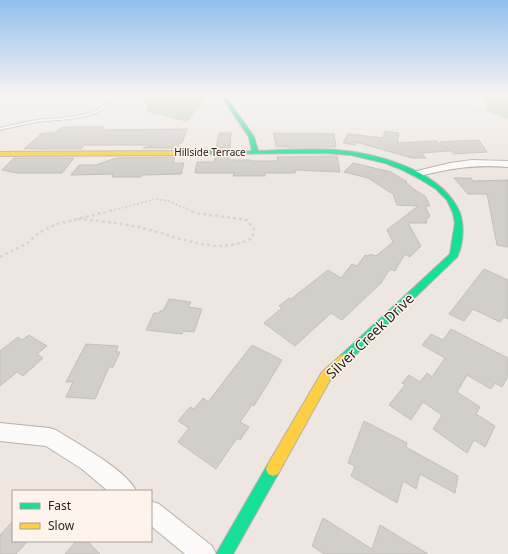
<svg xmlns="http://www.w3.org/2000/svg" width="508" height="554" viewBox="0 0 508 554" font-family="'Noto Sans',sans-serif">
<rect width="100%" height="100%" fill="#eee7e1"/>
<!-- green -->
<g fill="#c4d3b3">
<polygon points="144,96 209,96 187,122 148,112"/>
<polygon points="485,96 508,96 508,119 487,112"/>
</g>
<!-- building -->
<g fill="#d2cec9" stroke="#c5bfba">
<polygon points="63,127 104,127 102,130 187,129 182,143 179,143 178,148 143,148 153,145 84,145 81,149 24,149 42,133 54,133"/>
<polygon points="385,131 399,133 397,143 436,141 449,151 421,153 426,158 412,158 356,142 355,145 343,143 348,134 383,138"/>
<polygon points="219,133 231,133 230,148 216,148"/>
<polygon points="274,133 334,134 336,147 276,147"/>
<polygon points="479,140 487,152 454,154 440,142"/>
<polygon points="337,156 340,172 295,170 295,173 265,173 265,176 233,176 234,173 195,173 197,162 214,162 215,157 229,157 229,160 250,160 250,161 275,161 278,160 277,157"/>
<polygon points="175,157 173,163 184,163 181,174 142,175 141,177 112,177 113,174 71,175 79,165 96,165 116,158"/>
<polygon points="14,158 74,158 62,173 17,173 2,170"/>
<polygon points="353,163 391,172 407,182 405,182 415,190 425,196 430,206 425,206 430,216 426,220 427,223 408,223 421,246 410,257 405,254 395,271 390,269 381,283 342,320 331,313 295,346 264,323 282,308 279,306 289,298 291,299 328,270 341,278 352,264 357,266 365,255 368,256 370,254 376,256 393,242 387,230 418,206 397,205 393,194 368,178 344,172"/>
<polygon points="454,178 471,178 473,181 508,180 508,247 497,245 487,194 468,194"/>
<polygon points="484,269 508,280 508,319 504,317 500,322 473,309 464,321 449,314"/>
<polygon points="169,299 191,302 188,307 202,309 194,332 183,331 182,334 146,330 154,313 159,313 160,311 163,311"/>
<polygon points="451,329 508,358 508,376 502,387 495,383 491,389 467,375 457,392 480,407 476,414 495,426 485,447 474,440 467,453 433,429 442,415 423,402 411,420 389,405 405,385 402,383 409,375 420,382 427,373 432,377 445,358 422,345 431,334 443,340"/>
<polygon points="29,335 47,346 37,354 43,358 23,376 17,372 0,386 0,351 18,337 22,340"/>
<polygon points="86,344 118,346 116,352 120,352 113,367 109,367 95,399 66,397 73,382 66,382"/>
<polygon points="252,345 282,360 254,406 252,405 240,422 249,427 240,440 237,438 216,469 178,442 189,428 178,421 190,407 194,409 203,398 208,402"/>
<polygon points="364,421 407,443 406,447 458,476 455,493 420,474 416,489 403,481 397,503 351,476 355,466 348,463"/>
<polygon points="323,518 372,549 380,525 428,554 324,554 312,546"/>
<polygon points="13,521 13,541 28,541 16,554 0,554 0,535"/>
<polygon points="76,541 87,541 100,554 65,554"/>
</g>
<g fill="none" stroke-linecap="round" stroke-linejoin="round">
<defs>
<path id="lane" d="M112,96H114C113,98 111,101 109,104C94,121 57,119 36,122C24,124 12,127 0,130V128C12,125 24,122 37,120C58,117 90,119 106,104C108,101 110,98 112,96Z"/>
<g id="street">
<path d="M472,160L508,161V167C475,164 447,169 416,177L411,174L413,172L450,163Z"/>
<path d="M0,423L49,428L56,430C76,443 127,470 136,491H108L82,469L46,446L0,441Z"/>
<polygon points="151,501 159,504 212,546 216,554 185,554 151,526"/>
</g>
<g id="fast">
<path d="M227,96H231L228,100L254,137L258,151C284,150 311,148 337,150C376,153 437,170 457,207C465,220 464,243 457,257L348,362L344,364L340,362L338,359L340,356L450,254L455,223L453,213L447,200L436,189L420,179L403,170L385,163L351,155L325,153L189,154L188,153L191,151H252L249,137L224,100Z"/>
<polygon points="273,462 278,464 280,469 278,474 233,554 216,554 268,464"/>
</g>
<g id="slow">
<polygon points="0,152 191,151 194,153 191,155 0,156"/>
<polygon points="344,354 348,356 350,359 348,362 330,380 278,474 273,476 268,474 266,469 268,464 322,372 340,356"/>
</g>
</defs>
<!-- lane casing -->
<use href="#lane" stroke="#b6b1ac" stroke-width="2"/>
<!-- street casing -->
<use href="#street" stroke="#b6b1ac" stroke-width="2"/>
<!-- fast casing -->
<use href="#fast" stroke="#b6b1ac" stroke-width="2"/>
<!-- slow casing -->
<use href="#slow" stroke="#b6b1ac" stroke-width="2"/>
<!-- path-far2 -->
<g stroke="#d7d4d3" stroke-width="1.5" stroke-dasharray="1.5 1.5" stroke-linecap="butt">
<polyline points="9,96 14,98 100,96"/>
<polyline points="414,96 430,105 508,112"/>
<polyline points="504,96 508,103"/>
</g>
<!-- path-far1 -->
<polyline stroke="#d7d4d3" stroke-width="2" stroke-dasharray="2 2" stroke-linecap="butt" points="110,211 156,199 169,201 191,211"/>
<!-- path -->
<g stroke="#d7d4d3" stroke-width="2.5" stroke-dasharray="3 3" stroke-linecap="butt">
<path d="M78,219C99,221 121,223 142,228C177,236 218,257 252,238L254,229L247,220L195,213L189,210"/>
<polyline points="0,257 26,244 40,232 57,224 114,210"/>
</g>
<!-- lane -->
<use href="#lane" fill="#fcfbfa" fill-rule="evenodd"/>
<!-- street -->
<use href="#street" fill="#fcfbfa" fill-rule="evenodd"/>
<!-- fast -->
<use href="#fast" fill="#16e098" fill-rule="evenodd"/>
<!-- slow -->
<use href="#slow" fill="#ffcf43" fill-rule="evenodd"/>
</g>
<!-- sky -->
<linearGradient id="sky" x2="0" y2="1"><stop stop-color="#92bfee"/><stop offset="0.55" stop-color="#f7f4f2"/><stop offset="1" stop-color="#f7f4f2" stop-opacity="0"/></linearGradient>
<rect width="508" height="173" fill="url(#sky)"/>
<g text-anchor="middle" stroke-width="3" stroke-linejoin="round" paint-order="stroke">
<!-- far-street labels -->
<g font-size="10" fill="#27231f" stroke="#fef4eb">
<text x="210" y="156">Hillside Terrace</text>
</g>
<!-- near-street labels -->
<g font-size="14" fill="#27231f" stroke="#fef4eb">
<text transform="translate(370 336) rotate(-44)" y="5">Silver Creek Drive</text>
</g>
</g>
<!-- legend -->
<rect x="12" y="490" width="140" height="52" fill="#fef4eb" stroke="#a8a099"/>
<rect x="20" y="503" width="20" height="6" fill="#16e098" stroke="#a8a099"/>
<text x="48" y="510" font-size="12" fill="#27231f">Fast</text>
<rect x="20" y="523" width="20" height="6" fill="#ffcf43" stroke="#a8a099"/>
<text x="48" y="530" font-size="12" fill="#27231f">Slow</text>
</svg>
